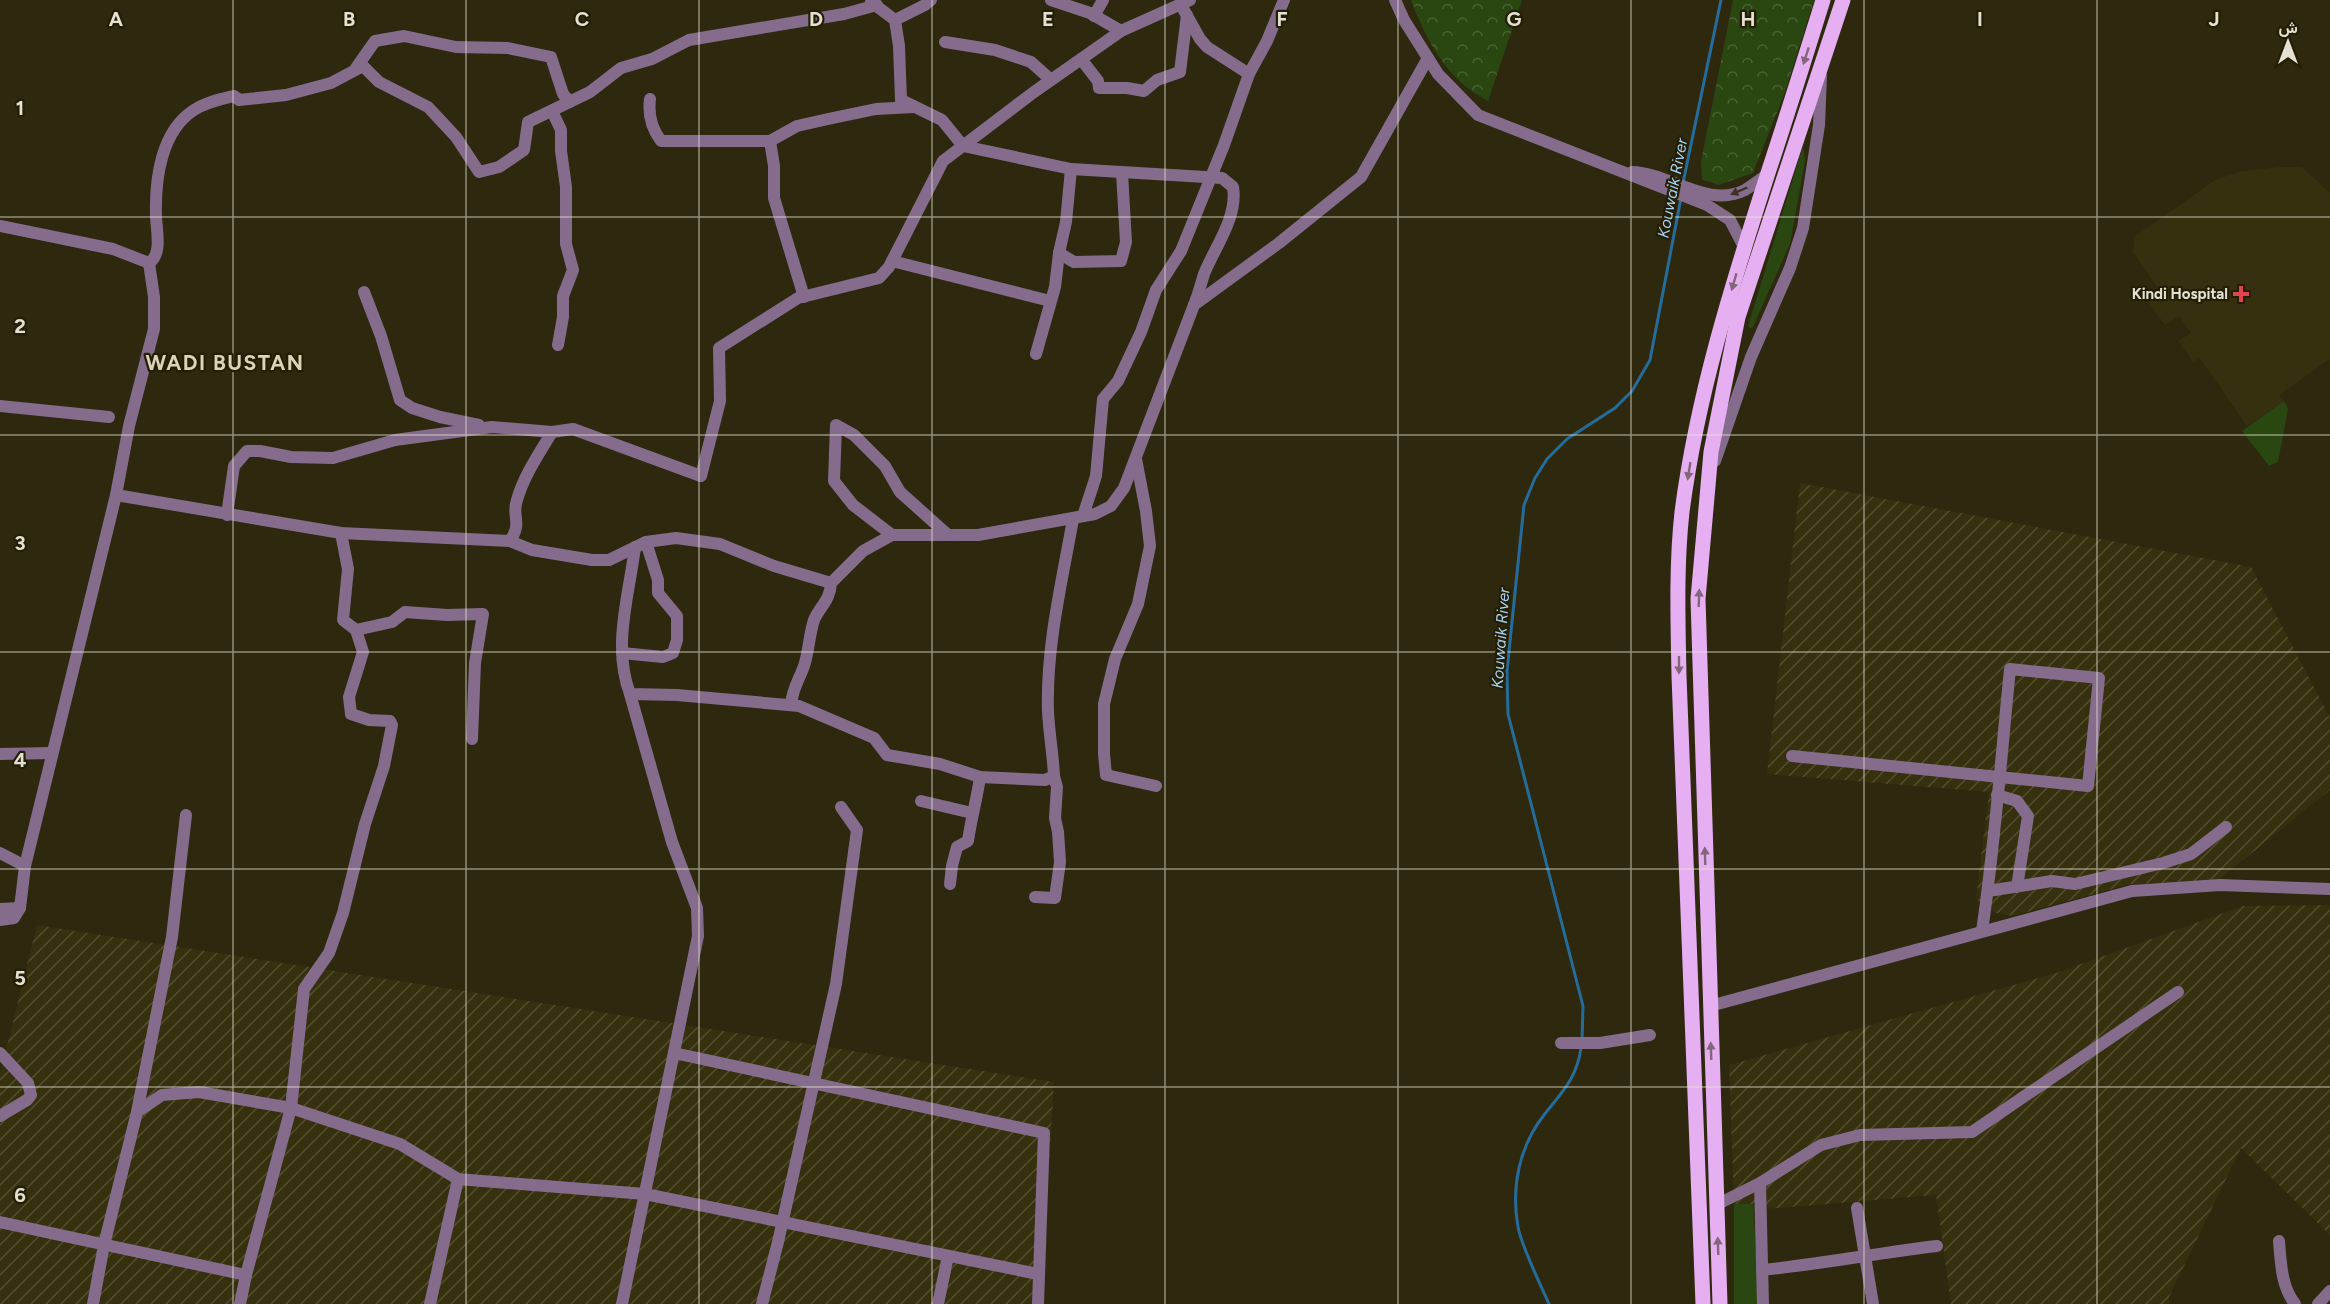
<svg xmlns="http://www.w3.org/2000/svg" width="2330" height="1304" viewBox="0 0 2330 1304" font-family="Figtree,Vazirmatn,sans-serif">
<defs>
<pattern id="industrial-furrows" width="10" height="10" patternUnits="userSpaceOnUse" patternTransform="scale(1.5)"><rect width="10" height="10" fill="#36300e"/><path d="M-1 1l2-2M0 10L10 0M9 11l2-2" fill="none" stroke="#534e30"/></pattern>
<pattern id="park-crowns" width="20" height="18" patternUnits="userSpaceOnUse" patternTransform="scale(1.5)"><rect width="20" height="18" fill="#2b4711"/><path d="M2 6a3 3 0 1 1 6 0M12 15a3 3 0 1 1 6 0" fill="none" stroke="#4a6133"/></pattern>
</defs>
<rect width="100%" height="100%" fill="#2d280e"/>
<!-- built -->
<polygon fill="#36300e" points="2280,167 2302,167 2330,193 2330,359 2279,395 2284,401 2247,426 2199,357 2193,362 2178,341 2191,333 2179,316 2165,325 2146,299 2159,290 2133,252 2134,237 2215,180 2242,171"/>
<!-- industrial -->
<g fill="url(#industrial-furrows)">
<polygon points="1800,483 2251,567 2330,718 2330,790 2217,881 2131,884 2012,916 1992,912 1976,899 1989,792 1767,774"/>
<polygon points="2330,905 2330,1235 2241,1148 2169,1297 2169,1304 1951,1304 1936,1195 1752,1210 1753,1204 1734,1204 1729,1065 2056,973 2243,906"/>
<polygon points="37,925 1054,1082 1041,1304 0,1304 0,1074"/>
</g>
<!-- green -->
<g fill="#2b4711">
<polygon points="1803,146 1805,161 1790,244 1752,329 1748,326"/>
<polygon points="2284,401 2288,409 2278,462 2269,466 2242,431"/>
<polygon points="1734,1204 1753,1204 1759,1304 1734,1304"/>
</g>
<!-- park -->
<g fill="url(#park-crowns)">
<path d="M1411,0H1522L1488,101C1447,80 1427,42 1411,0Z"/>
<polygon points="1733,0 1814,0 1784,95 1753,173 1718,185 1702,179 1701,162"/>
</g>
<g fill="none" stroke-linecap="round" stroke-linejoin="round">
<!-- stream -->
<g stroke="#266c9b" stroke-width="3">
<polyline points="1683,183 1721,0"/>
<polyline points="1582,1041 1583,1006 1508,714 1507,671 1524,505 1535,478 1547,459 1567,439 1615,408 1632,391 1650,360 1681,198"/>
<path d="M1549,1304C1540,1283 1522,1248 1518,1227C1511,1187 1519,1147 1544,1115C1562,1092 1577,1078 1581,1048"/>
</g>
<!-- minor -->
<g stroke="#856c8c" stroke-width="12">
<polyline points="1051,0 1090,13 1121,31"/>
<polyline points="1395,0 1404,20 1438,74 1478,115 1707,205 1730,220 1744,247"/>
<path d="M871,2L895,20L899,46L901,100L942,120L963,146L1071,169L1222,178L1233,187C1238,217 1215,247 1204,274C1201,284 1198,295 1194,305"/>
<polyline points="1181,5 1200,39 1207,47 1249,74 1267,41 1284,0"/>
<polyline points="1094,16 1103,0"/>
<polyline points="895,20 925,5 931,0"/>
<polyline points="945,42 995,50 1031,62 1051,80"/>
<polyline points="1081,59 1098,81 1099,88 1127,88 1144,91 1157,80 1180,72 1187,15"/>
<polyline points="356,68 375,41 404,36 456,47 508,48 551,57 563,94 570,102"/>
<path d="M650,99C648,114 652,129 661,141H770L797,126L828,119L876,109L914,107"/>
<polyline points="552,111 561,130 561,151 566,187 566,244 573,270 563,296 563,317 558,345"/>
<polyline points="770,141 774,166 774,198 804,297"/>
<polyline points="1071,169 1066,222 1059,253 1074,262 1121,261 1126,242 1122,173"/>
<path d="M1632,172C1670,173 1708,209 1745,190C1753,185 1761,179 1768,174"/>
<polyline points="0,226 113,249 149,263 154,297 154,329 129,426 116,495 25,866 20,908 14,918 0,920"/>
<polyline points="892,261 1050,301"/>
<path d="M149,263C163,254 156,229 156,215C155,179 161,131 194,110C206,102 221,99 234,96L239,100L286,95L331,83L363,66L379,82L428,107L456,137L479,172L499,167L524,150L528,122L590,92L621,68L652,59L689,40L844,14L877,5"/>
<polyline points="364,292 381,336 400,400 412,408 440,417 479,425"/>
<polyline points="1036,354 1055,287 1059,253"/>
<polyline points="0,406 109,417"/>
<polyline points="1136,459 1146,511 1150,546 1138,604 1115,659 1104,704 1104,754 1106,775 1156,786"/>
<polyline points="1715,461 1751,357 1790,268 1803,228 1819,125 1821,76"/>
<polyline points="116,495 341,533 510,541 532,550 592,560 609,560 646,542 676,538 720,544 774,566 831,583 863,551 892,535 978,535 1095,514 1111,506 1124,488 1194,305 1279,243 1361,177 1428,58"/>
<polyline points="227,515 234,466 247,451 260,451 291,457 333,458 395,440 492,427 552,432 573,429 701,476 720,401 719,348 798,298 879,278 889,267 943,161 1034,92 1121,31 1190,0"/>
<polyline points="1083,516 1096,476 1103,399 1118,381 1141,332 1156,290 1181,251 1224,145 1249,74"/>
<polyline points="341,533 348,569 343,620 356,630 392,622 405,612 447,615 483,614 475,663 472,739"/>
<polyline points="892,535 853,505 834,481 836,425 854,435 885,466 900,492 948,535"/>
<path d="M510,541C523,522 511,517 517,500C524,475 539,454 552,432"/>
<path d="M635,547C629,596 612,646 630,694L677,695L799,706L874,738L887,755L940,764L980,777L1045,780L1054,776C1053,754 1049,733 1048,711C1046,646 1062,582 1073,519"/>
<polyline points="622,653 663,657 673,653 677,640 677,616 658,593 658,580 646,542"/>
<path d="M791,705C792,689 799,680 804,666C809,651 809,635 814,620C820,606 830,601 831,583"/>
<polyline points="0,754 52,753"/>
<path d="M1792,756L2088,786L2099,678L2010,669C2001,757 1995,844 1982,931"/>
<polyline points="1997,795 2017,801 2028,816 2017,887"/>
<polyline points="921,801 972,813"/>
<polyline points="0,853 25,866"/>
<path d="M950,884L952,866L957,847L968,841C971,819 977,799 980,777"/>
<polyline points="1988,891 2052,881 2075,884 2163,863 2191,854 2226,827"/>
<polyline points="1035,897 1055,898 1060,862 1058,832 1055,818 1057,787 1054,776"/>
<polyline points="0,909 20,908"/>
<polyline points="1710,1006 2132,891 2220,885 2330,889"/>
<polyline points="1561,1043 1600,1043 1650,1035"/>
<polyline points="0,1053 28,1083 31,1095 27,1100 0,1116"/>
<polyline points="674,1053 1044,1133 1038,1304"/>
<polyline points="137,1112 172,937 186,815"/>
<polyline points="1716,1205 1760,1183"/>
<polyline points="1857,1208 1873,1304"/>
<polyline points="0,1222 246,1275"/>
<path d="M2279,1241C2281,1263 2281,1286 2295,1304"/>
<path d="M1762,1270C1821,1264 1878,1253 1937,1246"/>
<polyline points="93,1304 104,1245 137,1112 162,1095 199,1092 291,1108 400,1144 458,1179 645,1194 1038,1274"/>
<polyline points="240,1304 246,1275 291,1108 304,989 329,953 343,913 365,824 384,766 392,725 390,721 369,720 351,714 349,697 363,652 356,630"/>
<polyline points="430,1304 458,1179"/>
<polyline points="622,1304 698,936 697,908 672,842 630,694"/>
<polyline points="762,1304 778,1242 836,984 857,830 841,807"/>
<polyline points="938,1304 948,1256"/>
<polyline points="1763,1304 1760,1183 1821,1145 1860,1135 1972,1132 2178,992"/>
<polyline points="2318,1304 2330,1291"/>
</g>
<!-- major -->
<g stroke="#e5aff2" stroke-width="15">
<path d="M1703,1304L1679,676C1678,622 1676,566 1682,512C1697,396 1732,285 1768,173C1787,116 1805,58 1823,0"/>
<polyline points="1720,1304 1698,599 1711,452 1738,317 1843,0"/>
</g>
</g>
<!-- one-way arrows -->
<defs><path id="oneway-solid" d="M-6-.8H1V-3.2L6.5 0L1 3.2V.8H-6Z" transform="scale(1.5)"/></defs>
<g fill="#84667c">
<use href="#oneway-solid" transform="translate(1806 56) rotate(108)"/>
<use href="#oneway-solid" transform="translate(1734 282) rotate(106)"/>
<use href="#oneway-solid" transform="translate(1689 471) rotate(99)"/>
<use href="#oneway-solid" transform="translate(1699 598) rotate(-88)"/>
<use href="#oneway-solid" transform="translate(1679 665) rotate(90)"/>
<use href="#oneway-solid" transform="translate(1705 856) rotate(-92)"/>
<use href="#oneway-solid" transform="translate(1711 1051) rotate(-92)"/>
<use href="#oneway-solid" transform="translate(1718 1246) rotate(-92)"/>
</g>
<use fill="#3c3227" href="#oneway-solid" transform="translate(1739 191) rotate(157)"/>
<!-- grid -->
<path fill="none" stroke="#e4e1d2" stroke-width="1.5" stroke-opacity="0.55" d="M233,0V1304M466,0V1304M699,0V1304M932,0V1304M1165,0V1304M1398,0V1304M1631,0V1304M1864,0V1304M2097,0V1304M0,217H2330M0,435H2330M0,652H2330M0,869H2330M0,1087H2330"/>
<!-- markers -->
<path fill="#e0444e" stroke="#231e05" stroke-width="2" d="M2238 285h6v6h6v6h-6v6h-6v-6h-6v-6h6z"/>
<g text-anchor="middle" stroke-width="4.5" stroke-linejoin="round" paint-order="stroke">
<!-- poi labels -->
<g font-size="15" font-weight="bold" fill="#e4e1d2" stroke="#231e05" text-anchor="end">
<text x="2228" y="299">Kindi Hospital</text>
</g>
<!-- water labels -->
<g font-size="16" font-style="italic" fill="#a9d2f2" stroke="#231e05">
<text transform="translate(1672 188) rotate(-79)" y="6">Kouwaik River</text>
<text transform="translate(1500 638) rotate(-86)" y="6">Kouwaik River</text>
</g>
<!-- district labels -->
<g font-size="21" font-weight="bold" letter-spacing="1.5" fill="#dbd5b7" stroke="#231e05">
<text x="225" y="370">WADI BUSTAN</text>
</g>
</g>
<g font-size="20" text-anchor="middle" font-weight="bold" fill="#e4e1d2" stroke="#231e05" stroke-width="4.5" stroke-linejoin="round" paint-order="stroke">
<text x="116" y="26">A</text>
<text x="349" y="26">B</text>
<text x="582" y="26">C</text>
<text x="816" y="26">D</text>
<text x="1048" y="26">E</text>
<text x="1282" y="26">F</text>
<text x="1514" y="26">G</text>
<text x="1748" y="26">H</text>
<text x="1980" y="26">I</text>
<text x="2214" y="26">J</text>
<text x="20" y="115">1</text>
<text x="20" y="333">2</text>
<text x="20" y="550">3</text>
<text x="20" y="767">4</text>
<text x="20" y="985">5</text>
<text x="20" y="1202">6</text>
</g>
<!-- north arrow -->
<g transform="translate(2288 42)" stroke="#231e05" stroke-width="4.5" paint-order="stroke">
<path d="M0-4.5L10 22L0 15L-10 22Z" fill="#e4e1d2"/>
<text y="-9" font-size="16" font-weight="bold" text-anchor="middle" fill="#e4e1d2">ش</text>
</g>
</svg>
